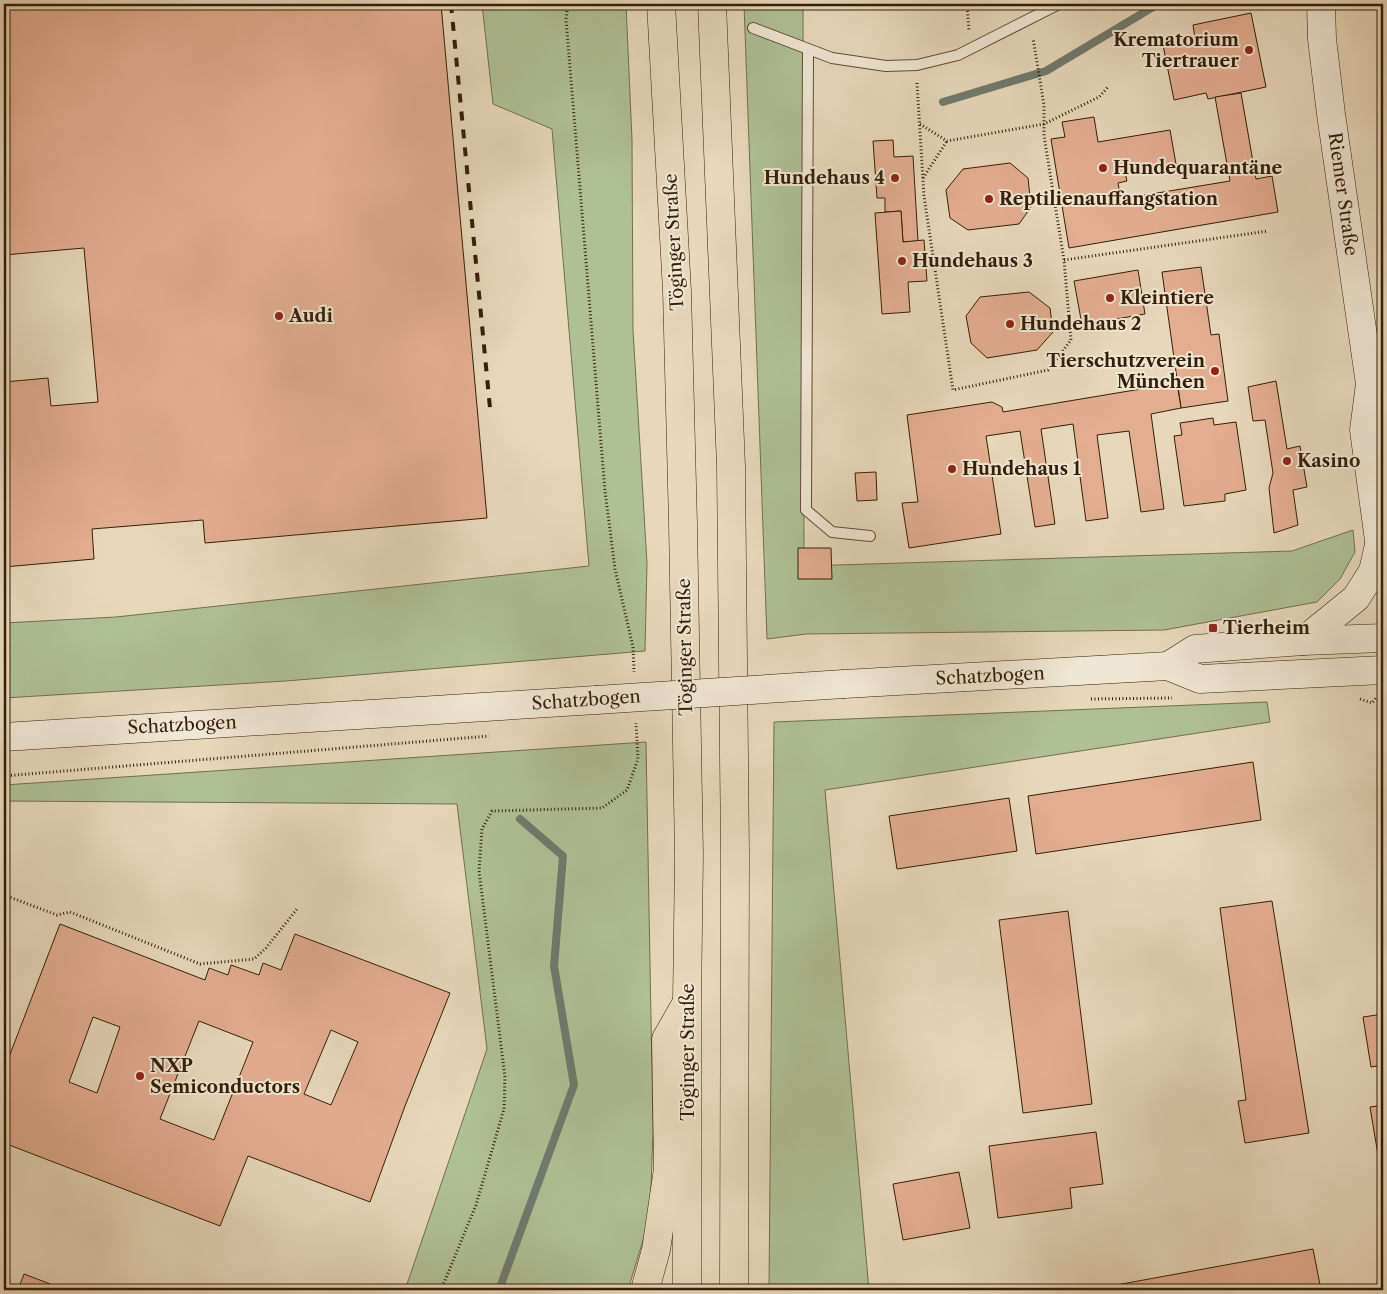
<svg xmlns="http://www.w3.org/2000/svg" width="1387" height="1294" viewBox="0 0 1387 1294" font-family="'Libre Caslon Text',serif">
<rect width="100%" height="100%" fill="#e7d8bb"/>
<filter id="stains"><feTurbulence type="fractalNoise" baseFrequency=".004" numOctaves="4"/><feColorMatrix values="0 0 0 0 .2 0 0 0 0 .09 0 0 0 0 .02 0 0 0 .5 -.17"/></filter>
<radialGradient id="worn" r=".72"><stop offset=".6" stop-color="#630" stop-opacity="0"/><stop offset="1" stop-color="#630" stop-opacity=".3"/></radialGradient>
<!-- green -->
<g fill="#afc095" stroke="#726f4e">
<polygon points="482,4 626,4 632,140 633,330 647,563 645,651 286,681 4,698 4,623 116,617 589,566 552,129 493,104"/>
<polygon points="744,4 803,4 804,566 1292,551 1353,530 1355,552 1340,579 1317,602 1164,630 806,634 767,639"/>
<polygon points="1267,702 1270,722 825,790 869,1290 769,1290 774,722"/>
<polygon points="646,742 653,1129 650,1217 628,1290 405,1290 487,1049 457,804 4,801 4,785"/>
</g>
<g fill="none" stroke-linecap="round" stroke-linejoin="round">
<!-- stream -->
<g stroke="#707b6f" stroke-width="8">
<polyline points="943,102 1046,71 1158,4"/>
<polyline points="499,1290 574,1085 554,966 563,856 520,819"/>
</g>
</g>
<!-- building -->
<g fill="#e3ae90" stroke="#351e08" fill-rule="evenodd">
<polygon points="4,4 441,4 487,518 205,543 203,520 92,529 94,559 4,567 4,382 48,378 51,406 98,402 84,248 4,255"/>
<polygon points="1251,13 1266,87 1208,99 1206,93 1174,100 1163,45 1195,38 1193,25"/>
<polygon points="1241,93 1256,179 1272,176 1278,212 1069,248 1051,139 1065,137 1062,122 1094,117 1098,142 1170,130 1176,164 1125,172 1127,181 1118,183 1121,199 1230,181 1215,97"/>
<polygon points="893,140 894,157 913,156 918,241 903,242 901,211 885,212 885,198 877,198 873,141"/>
<polygon points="1010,163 1028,178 1031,207 1019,224 968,230 950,218 946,190 963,169"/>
<polygon points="901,211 903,242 924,240 927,281 908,282 910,312 882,314 875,213"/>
<polygon points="1201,267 1211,335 1219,334 1228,401 1181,408 1162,272"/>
<polygon points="1138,270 1145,314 1082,325 1074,281"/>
<polygon points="1029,292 1050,308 1053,332 1037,350 987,358 971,343 966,316 980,297"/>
<polygon points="1276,381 1287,449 1300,446 1307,487 1293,490 1298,525 1274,533 1269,488 1273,473 1265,420 1253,421 1248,387"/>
<polygon points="1177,383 1181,408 1151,414 1164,509 1141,512 1129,431 1097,435 1108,518 1086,521 1073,424 1041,429 1055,524 1035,527 1020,431 986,436 1001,534 909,548 902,503 918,502 907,415 992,402 1002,407 1003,412"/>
<polygon points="1213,418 1214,425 1236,422 1246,490 1225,494 1225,501 1184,506 1174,436 1182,435 1180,423"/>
<polygon points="876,472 877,500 857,501 855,473"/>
<polygon points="798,548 831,548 832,579 798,579"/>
<polygon points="1253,762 1261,820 1036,854 1028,796"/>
<polygon points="1009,798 1017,851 897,869 889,816"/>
<polygon points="1272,901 1309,1133 1245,1143 1238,1101 1246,1100 1220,908"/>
<polygon points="1068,911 1092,1104 1023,1113 999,920"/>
<path d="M60,924L205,980L209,968L228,975L231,965L259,975L263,963L281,970L295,934L450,993L405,1106L370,1202L248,1156L220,1226L4,1143V1070ZM93,1017L120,1027L97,1093L69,1082ZM199,1021L253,1042L214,1140L160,1119ZM331,1030L358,1042L331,1105L304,1094Z"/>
<polygon points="1383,1014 1383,1065 1371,1067 1363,1017"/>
<polygon points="1383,1105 1383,1185 1370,1107"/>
<polygon points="1096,1132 1103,1184 1070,1188 1072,1208 998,1218 989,1146"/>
<polygon points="959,1172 970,1228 903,1240 893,1184"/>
<polygon points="1313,1249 1321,1290 1089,1290"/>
<polygon points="24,1274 66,1290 18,1290"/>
</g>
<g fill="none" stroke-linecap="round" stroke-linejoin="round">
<defs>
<g id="lane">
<polyline points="753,28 832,58 886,66 917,65 958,55 1059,4"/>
<polyline points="808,50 806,510 832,532 870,536"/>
</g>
<g id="secondary">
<polyline points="1321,4 1322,39 1331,114 1370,384 1364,430 1383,570"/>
<polyline points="1303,641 1356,598 1373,571 1379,545"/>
<polyline points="1168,666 1195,649 1303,641 1383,638"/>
<polyline points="844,684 1168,666 1200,679 1383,670"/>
<polyline points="4,737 596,700"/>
</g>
<g id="highway">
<polyline points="661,4 677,291 683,524 689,855 687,1002 687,1290"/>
<polyline points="712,4 731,466 735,854 734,1290"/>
<polyline points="645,1290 656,1250 668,1169 666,1039 686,1004"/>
</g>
</defs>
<!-- lane casing -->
<use href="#lane" stroke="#624c35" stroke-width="12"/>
<!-- secondary casing -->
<use href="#secondary" stroke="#351e08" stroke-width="29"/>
<!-- highway casing -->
<use href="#highway" stroke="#351e08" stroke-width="29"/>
<!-- path -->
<g stroke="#351e08" stroke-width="3" stroke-dasharray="1 2.5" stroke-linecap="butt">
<polyline points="568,4 566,19 605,491 615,569 633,647 634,672"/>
<polyline points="967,4 969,31"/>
<polyline points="917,83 924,196 953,390 1048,370 1071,340 1064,260 1044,136 1044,105 1033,38"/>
<polyline points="920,124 947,141 1044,124 1099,97 1109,86"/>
<polyline points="923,178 947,141"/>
<polyline points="1064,260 1268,231"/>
<polyline points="1091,699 1172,698"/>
<polyline points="1360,699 1372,703 1376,698"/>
<polyline points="4,776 489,736"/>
<polyline points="4,895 57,915 70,912 200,964 254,959 266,948 297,909"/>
<polyline points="441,1290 476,1205 504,1109 505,1077 479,871 482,829 492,811 602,808 627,790 638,759 636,723"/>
</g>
<!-- lane -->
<use href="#lane" stroke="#efe6d3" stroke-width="10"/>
<!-- secondary -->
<use href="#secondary" stroke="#efe6d3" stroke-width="28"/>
<!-- highway -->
<use href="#highway" stroke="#e7d8bb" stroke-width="28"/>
<!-- rail -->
<polyline stroke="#351e08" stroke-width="4" stroke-dasharray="9 9" stroke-linecap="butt" points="451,4 490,408"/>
<defs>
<polyline id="secondary-bridge" points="596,700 844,684"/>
</defs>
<!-- secondary-bridge casing -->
<use href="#secondary-bridge" stroke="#351e08" stroke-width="29" stroke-linecap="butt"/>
<!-- secondary-bridge -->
<use href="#secondary-bridge" stroke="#efe6d3" stroke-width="28"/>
</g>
<!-- markers -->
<g fill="#8f2418" stroke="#efe6d3" stroke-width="2">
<circle cx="1249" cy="50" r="5"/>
<circle cx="1103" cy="168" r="5"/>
<circle cx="895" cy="178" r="5"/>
<circle cx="989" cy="199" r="5"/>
<circle cx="902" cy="261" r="5"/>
<circle cx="1110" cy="298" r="5"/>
<circle cx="279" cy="316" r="5"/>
<circle cx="1010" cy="324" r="5"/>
<circle cx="1215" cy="371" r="5"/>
<circle cx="1287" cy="461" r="5"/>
<circle cx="952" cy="469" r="5"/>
<rect x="1208" y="623" width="10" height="10" rx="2.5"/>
<circle cx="140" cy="1076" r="5"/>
</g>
<g text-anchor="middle" stroke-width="4" stroke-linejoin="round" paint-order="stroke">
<!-- poi labels -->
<g font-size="18" font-weight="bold" fill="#351e08" stroke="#efe6d3" text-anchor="start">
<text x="1239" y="46" text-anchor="end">Krematorium<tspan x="1239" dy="21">Tiertrauer</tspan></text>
<text x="1113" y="174">Hundequarantäne</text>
<text x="885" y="184" text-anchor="end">Hundehaus 4</text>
<text x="999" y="205">Reptilienauffangstation</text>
<text x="912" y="267">Hundehaus 3</text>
<text x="1120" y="304">Kleintiere</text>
<text x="289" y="322">Audi</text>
<text x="1020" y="330">Hundehaus 2</text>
<text x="1205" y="367" text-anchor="end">Tierschutzverein<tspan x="1205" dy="21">München</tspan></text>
<text x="1297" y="467">Kasino</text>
<text x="962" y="475">Hundehaus 1</text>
<text x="1223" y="634">Tierheim</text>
<text x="150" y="1072">NXP<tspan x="150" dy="21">Semiconductors</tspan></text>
</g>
<!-- street labels -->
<g font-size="18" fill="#351e08" stroke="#efe6d3">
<text transform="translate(1343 194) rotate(82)" y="6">Riemer Straße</text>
<text transform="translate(674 242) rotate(-93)" y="6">Töginger Straße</text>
<text transform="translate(685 647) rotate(-91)" y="6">Töginger Straße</text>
<text transform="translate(990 676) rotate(-3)" y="6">Schatzbogen</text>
<text transform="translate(586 700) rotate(-4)" y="6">Schatzbogen</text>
<text transform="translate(182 725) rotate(-3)" y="6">Schatzbogen</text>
<text transform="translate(688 1052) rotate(-90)" y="6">Töginger Straße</text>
</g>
</g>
<!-- margin -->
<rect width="1387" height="1294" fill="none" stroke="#e7d8bb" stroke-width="20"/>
<rect x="5" y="5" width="1377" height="1284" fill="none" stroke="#351e08" stroke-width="2.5"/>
<rect x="10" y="10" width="1367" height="1274" fill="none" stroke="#351e08"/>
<rect width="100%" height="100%" filter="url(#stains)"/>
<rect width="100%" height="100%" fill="url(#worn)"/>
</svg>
